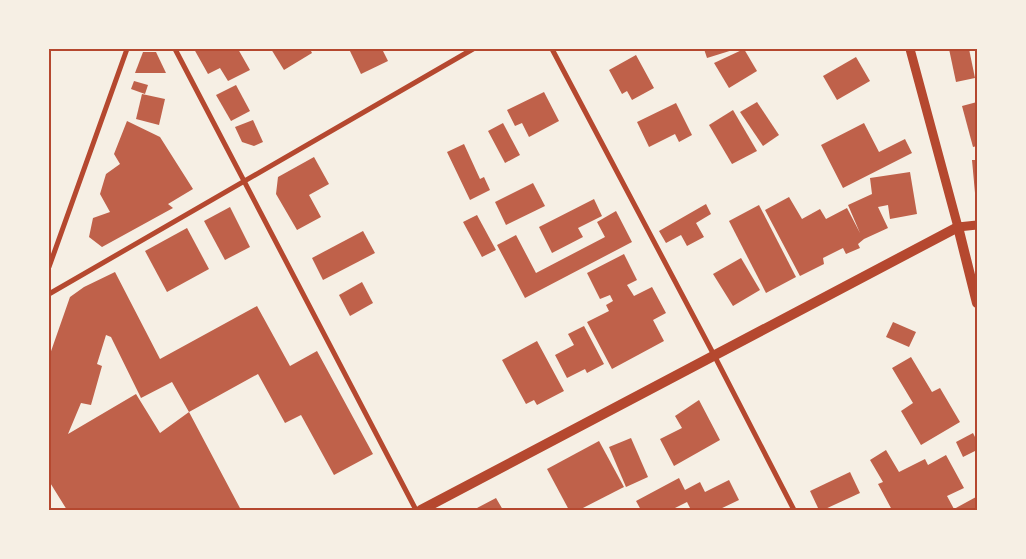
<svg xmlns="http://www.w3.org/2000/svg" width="1026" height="559" viewBox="0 0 1026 559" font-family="Montserrat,sans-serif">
<rect width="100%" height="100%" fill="#f6efe4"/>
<!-- building -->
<g fill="#bf614a" fill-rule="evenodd">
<polygon points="194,49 238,49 250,70 228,81 220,68 208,74"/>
<polygon points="271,49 310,49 312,53 284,70"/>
<polygon points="349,49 382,49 388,61 361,74"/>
<polygon points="704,49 736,49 707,58"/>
<polygon points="744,49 757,71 729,88 714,63"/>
<polygon points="949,49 969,49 975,78 956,82"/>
<polygon points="143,52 156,52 166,73 135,73"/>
<polygon points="636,55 654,88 632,100 627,91 622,94 609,70"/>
<polygon points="856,57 870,81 837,100 823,76"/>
<polygon points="134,81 148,85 145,94 131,89"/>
<polygon points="236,85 250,111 231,121 216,95"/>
<polygon points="544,92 559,121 529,137 522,123 515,126 507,110"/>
<polygon points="142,94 165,99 159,125 136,119"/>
<polygon points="757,102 779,135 763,146 740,112"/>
<polygon points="977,102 977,146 973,147 962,106"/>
<polygon points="676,103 692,135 679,142 675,134 649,147 637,122"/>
<polygon points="733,110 757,151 732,164 709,125"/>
<polygon points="253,120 263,142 254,146 242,142 235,127"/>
<polygon points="127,121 160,137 193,189 168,204 173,208 102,247 89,237 93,218 110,212 100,194 106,174 120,164 114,154"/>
<polygon points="503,123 520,155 505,163 488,131"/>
<polygon points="864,123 879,152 905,139 912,153 843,188 821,145"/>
<polygon points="464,144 480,179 484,177 490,190 470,200 447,152"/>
<polygon points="314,157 329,184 309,195 321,217 297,230 276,194 278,177"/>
<polygon points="972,160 977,160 977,193 975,193"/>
<polygon points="910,172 917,214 890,219 888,205 878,207 888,228 864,239 858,244 860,248 846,254 843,248 823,258 824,264 800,276 765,210 789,197 802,219 820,209 826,219 847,208 860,233 848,205 872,194 870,178"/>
<polygon points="533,183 545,206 506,225 495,202"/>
<polygon points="594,199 602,216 578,228 583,237 552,253 539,227"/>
<polygon points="706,204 711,214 696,223 704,237 687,246 681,235 666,243 659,231"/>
<polygon points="759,205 796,277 766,293 729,221"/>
<polygon points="230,207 250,247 225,260 204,221"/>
<polygon points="616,211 632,242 525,298 497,245 516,235 536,273 605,237 597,222"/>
<polygon points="477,215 496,250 482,257 463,222"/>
<polygon points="187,228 209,269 167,292 145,251"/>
<polygon points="363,231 375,253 323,280 312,258"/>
<polygon points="624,254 637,280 627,285 634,296 652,287 666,313 653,320 664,341 612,369 587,322 609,311 606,305 613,301 610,295 600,299 587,273"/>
<polygon points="741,258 760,290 733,306 713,274"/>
<path d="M115,272L160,359L257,306L290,366L317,351L373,454L334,475L301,415L285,423L258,374L189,412L241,510H67L49,481V357L70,297L84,287ZM106,335L111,337L141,398L172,382L189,412L160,433L136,394L68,434L81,403L91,405L102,366L97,364Z"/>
<polygon points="362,282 373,303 350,316 339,295"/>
<polygon points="893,322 916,332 909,347 886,337"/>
<polygon points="584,326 604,364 587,373 585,369 567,378 555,355 574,345 568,334"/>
<polygon points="537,341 564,391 537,405 534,400 526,404 502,360"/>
<polygon points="911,357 932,392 940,388 960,422 921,445 901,411 913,403 892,368"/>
<polygon points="699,400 720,440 674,466 660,439 682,428 675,416"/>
<polygon points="973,433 977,441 977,450 963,457 956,442"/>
<polygon points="631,438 648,477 626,487 609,447"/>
<polygon points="599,441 624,487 579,510 569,510 547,469"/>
<polygon points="886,450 899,472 925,459 928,465 946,455 964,488 947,496 954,509 976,497 977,510 892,510 878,484 883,482 870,460"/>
<polygon points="850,472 860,493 823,510 819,510 810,491"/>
<polygon points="679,478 685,490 700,482 705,492 729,480 739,500 718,510 691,510 687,502 671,510 641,510 636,501"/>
<polygon points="496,498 503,510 472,510 477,508"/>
</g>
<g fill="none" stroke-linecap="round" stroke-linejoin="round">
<!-- minor -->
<g stroke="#b5482f" stroke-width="5">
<polyline points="175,49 416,510"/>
<polyline points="552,49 714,355 794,510"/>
<polyline points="49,267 127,49"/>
<polyline points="49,294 473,49"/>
</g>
<!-- tertiary -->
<polyline stroke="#b5482f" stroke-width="9" points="910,49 958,227 977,225"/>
<!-- secondary -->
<polyline stroke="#b5482f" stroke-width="10" points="421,510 958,227 977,303"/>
</g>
<!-- border -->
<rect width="1026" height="559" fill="none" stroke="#f6efe4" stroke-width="100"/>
<rect x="50" y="50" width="926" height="459" fill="none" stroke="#b5482f" stroke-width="2"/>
</svg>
